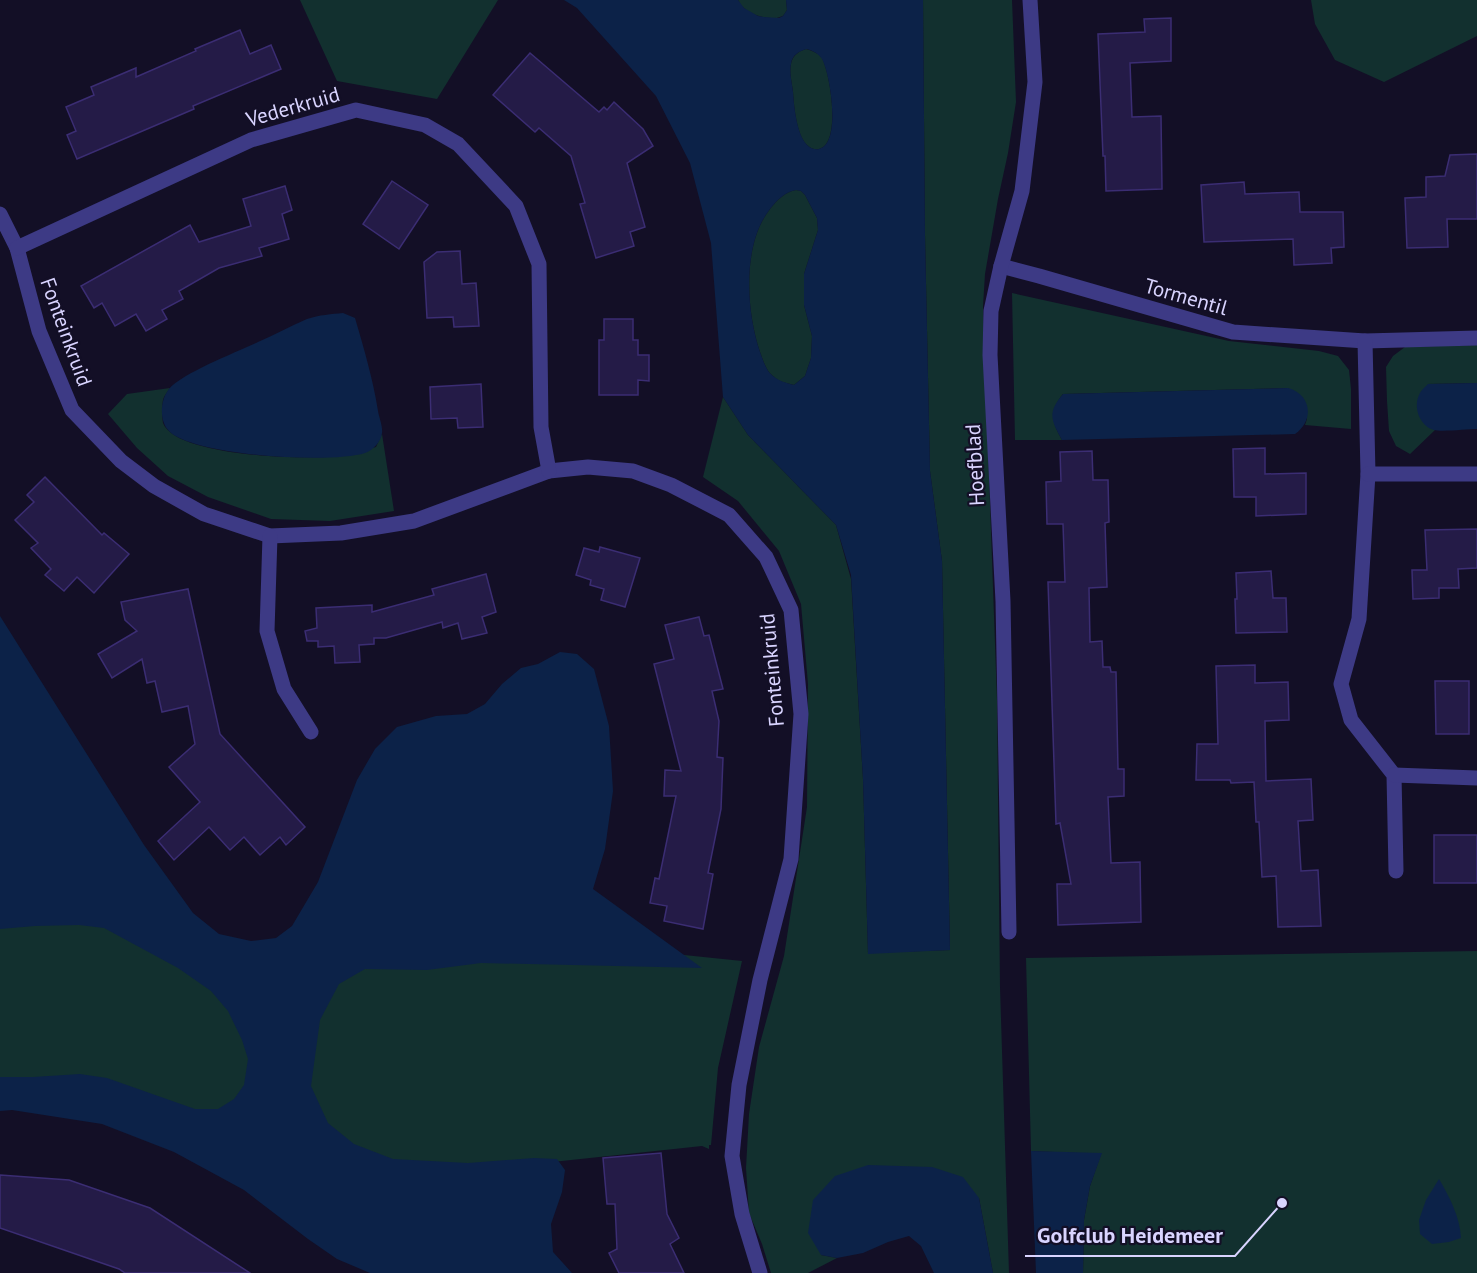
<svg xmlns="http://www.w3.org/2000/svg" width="1477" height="1273" viewBox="0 0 1477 1273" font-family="'PT Sans',sans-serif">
<rect width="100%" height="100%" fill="#130f26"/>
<!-- green -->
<g fill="#12302f">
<polygon points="300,0 498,0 437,99 337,81"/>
<path d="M738,0H786L787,10C785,13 784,16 780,17C771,21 751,15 744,8C741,6 740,3 738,0Z"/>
<polygon points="923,0 1012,0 1016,102 1008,153 998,199 985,274 983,306 997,700 1000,987 1009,1273 993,1273 979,1198 821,1255 837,1258 808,1273 771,1273 762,1244 749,1213 746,1168 749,1114 759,1047 784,956 807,807 808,684 801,604 779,551 738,501 703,477 723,397 748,435 836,525 851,579 863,779 868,953 950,950 942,561 930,471 925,236"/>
<polygon points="1311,0 1477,0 1477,36 1384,82 1335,60 1315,24"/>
<path d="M806,49C813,51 818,53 822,58C830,73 842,144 819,149C797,153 794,106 793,92C792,83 789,72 791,64C792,56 799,51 806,49Z"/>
<path d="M796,190L801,191L805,195L817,218L818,230L804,274V305L812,336L811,358L805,376L794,385C786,383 779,382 773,376C766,371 763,360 760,352C746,311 742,244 770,209C777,200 785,192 796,190Z"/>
<path d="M1012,293L1229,341L1319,351L1338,356L1349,370L1351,389V429L1305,425L1307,419L1288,388L1063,394C1049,411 1052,422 1062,440H1015Z"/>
<polygon points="1477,345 1477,383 1428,384 1427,425 1435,430 1410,454 1396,446 1389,431 1387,401 1386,367 1393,356 1405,347"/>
<path d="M170,388C168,391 164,396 163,400C162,405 162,418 163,423C176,457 308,460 340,456C352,455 364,450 376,447L382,434L394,511L330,521L271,519L208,497L168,476L137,448L108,414L127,394Z"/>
<polygon points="0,904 120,907 282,982 376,923 742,961 718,1068 711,1145 709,1145 709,1149 702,1146 477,1170 336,1194 82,1095 0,1097"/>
<polygon points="1477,951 1477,1273 1083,1273 1084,1220 1090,1186 1101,1154 1031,1151 1026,958"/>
</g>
<!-- water -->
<g fill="#0c2248" fill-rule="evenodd">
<path d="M564,0H738L744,8L758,16L764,17L779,18L783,16L787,10L786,0H923L925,236L930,471L942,561L950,950L868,954L863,779L851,575L836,525L748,435L723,397L711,243L690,163L656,96L577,8ZM807,49C813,51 818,53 822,59C830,73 842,144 819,149C797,153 794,105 793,92C792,83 789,72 791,64C792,55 799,51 807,49ZM796,190L801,191L805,195L817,218L818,230L804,274V305L812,336L811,358L805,376L794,385C786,383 779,381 773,376C766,371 763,360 760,352C746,311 742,244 770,209C777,200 785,192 796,190Z"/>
<path d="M343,313L355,318C364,349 373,379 378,411C379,417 383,427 382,433C381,442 373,450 365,453C332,464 193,456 169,431C159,421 160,400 169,389C182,373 237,352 258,342C274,335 291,326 307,319C319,315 332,314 343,313Z"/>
<path d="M1477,383V429C1468,429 1442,432 1434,430C1420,426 1413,408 1419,395C1421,390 1424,388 1428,384Z"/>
<path d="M1288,388C1311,394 1315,420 1295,434L1062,440C1051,420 1047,413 1063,394Z"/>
<polygon points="0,616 144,845 193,913 219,934 251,941 276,938 292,926 318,882 357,780 375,749 397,727 436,716 467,714 485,704 502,684 521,668 538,664 560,652 577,654 594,669 609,726 613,791 605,849 593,889 702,968 481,963 427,970 365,969 339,984 320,1020 311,1086 328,1123 354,1144 393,1159 468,1163 534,1158 557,1159 565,1170 562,1192 551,1224 553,1252 572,1273 370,1273 337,1259 308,1239 244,1190 174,1152 102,1124 12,1110 0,1111 0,1077 33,1077 80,1074 107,1078 195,1109 218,1109 234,1099 244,1085 248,1059 242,1040 228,1011 211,991 178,968 104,928 79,925 35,926 0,929"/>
<polygon points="1031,1151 1102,1153 1090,1186 1084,1220 1083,1273 1036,1273"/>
<polygon points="868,1165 932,1167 963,1177 979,1198 993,1273 934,1273 921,1246 909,1236 888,1242 863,1253 837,1258 821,1255 808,1233 813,1200 835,1176"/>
<path d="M1439,1179C1449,1196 1460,1217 1461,1238L1449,1242L1432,1244L1420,1234L1419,1220L1426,1200Z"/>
</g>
<!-- building -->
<g fill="#241b47" stroke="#3b2d73" stroke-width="1.5">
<polygon points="1171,18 1171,61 1130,63 1132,117 1161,116 1162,189 1106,191 1105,156 1103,156 1098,34 1145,32 1144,19"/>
<polygon points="240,30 250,54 271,45 281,69 193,106 194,109 77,159 67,135 76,131 66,107 94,95 91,87 136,68 136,77 196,51 195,49"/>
<polygon points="530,53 599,112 604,107 607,110 614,102 643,129 653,146 627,163 645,227 630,232 634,246 596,258 580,204 585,203 571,156 539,128 535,132 493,95"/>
<polygon points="1477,154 1477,219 1447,219 1448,247 1407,248 1405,198 1426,197 1426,177 1445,176 1450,155"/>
<polygon points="392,181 428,205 399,249 363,224"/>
<polygon points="1244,182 1245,194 1299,192 1300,212 1343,212 1344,247 1331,248 1332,263 1294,265 1293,239 1204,242 1201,185"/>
<polygon points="285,186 292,210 282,214 289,239 259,248 262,256 219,268 179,291 183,299 162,310 167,319 146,331 136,314 115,326 102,303 94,308 81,286 190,225 199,242 251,226 243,199"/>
<polygon points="460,251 462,284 476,283 479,326 454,327 453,317 427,318 424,262 437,252"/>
<polygon points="604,319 633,319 633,340 638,340 638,355 649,355 649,381 638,380 638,395 599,395 599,340 604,340"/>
<polygon points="481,384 483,427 458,428 457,418 431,419 430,387"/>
<polygon points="1265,448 1265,474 1306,473 1306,514 1256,516 1256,497 1234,497 1233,449"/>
<polygon points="1092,451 1093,480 1108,480 1109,522 1105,523 1107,587 1089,588 1090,642 1102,641 1103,667 1110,667 1111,672 1116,672 1118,769 1124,769 1124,796 1108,797 1111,863 1140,862 1141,922 1058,925 1057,884 1071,884 1060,823 1056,824 1048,582 1065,582 1063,524 1047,524 1046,482 1061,481 1060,452"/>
<polygon points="45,477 102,535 104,533 129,554 94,593 77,577 64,591 45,575 51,569 31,548 38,543 15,520 34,502 27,495"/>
<polygon points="1477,529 1477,568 1458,569 1459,588 1439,588 1439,598 1413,599 1412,570 1427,570 1425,530"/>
<polygon points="600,547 640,558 625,607 601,600 604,589 590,585 591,580 576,575 584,548 599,552"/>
<polygon points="1271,571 1273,598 1286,598 1287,632 1236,633 1235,599 1237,599 1236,573"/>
<polygon points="486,574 496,612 482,617 487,633 462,639 458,623 443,628 442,622 386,638 374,638 374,644 359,645 360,662 335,663 334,646 318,647 318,641 307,641 305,631 317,628 316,608 372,605 372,612 434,595 432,589"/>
<polygon points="188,589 220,734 305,827 286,845 280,837 260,855 244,837 230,850 209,827 174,860 158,841 200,802 169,767 195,744 188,706 162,712 155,681 147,683 142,659 112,678 98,654 137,631 125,620 121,602"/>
<polygon points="699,617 704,636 709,635 723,689 712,691 719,721 717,757 723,758 721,809 708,873 713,874 703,929 664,921 667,906 650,903 655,878 659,879 676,796 664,796 665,770 681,771 654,664 674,659 665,625"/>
<polygon points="1255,665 1255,683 1288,682 1289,720 1265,721 1266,781 1311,779 1313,820 1298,821 1301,871 1318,870 1321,926 1278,927 1276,876 1262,877 1259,822 1256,822 1254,782 1231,783 1230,780 1196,780 1197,744 1218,744 1216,666"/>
<polygon points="1435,681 1469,681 1469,734 1436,734"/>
<rect x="1434" y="835" width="43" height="48"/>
<polygon points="661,1153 667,1214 679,1238 670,1244 684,1273 619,1273 609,1253 617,1249 615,1204 607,1204 603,1158"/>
<polygon points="0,1175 69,1180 150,1208 250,1273 125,1273 119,1269 0,1228"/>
</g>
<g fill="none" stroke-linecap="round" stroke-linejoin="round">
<!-- minor -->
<g stroke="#3d3a85" stroke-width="15">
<polyline points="0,214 17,248 39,331 72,410 121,461 154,486 204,514 270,536 341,533 414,521 549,471 588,467 633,471 671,485 729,515 766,557 791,610 801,714 791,859 760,980 739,1085 732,1156 742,1214 760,1273"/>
<polyline points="17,248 251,140 356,110 425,125 458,144 516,206 539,264 541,427 549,471"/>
<polyline points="1001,266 1039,276 1233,332 1365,341 1477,338"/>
<polyline points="1365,341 1368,474 1359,619 1341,684 1351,720 1394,775 1396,871"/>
<polyline points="1368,474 1477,474"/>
<polyline points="270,536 267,631 284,689 311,732"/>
<polyline points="1394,775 1477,778"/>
<polyline points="1009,932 1003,601 990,355 991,311 1001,266 1022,191 1035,82 1030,0"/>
</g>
</g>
<g text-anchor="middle" stroke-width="4.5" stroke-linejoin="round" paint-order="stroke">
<!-- street labels -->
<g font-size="21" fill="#d9d4ff" stroke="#130f26">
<text transform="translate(293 107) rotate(-16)" y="7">Vederkruid</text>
<text transform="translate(1186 297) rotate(16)" y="7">Tormentil</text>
<text transform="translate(66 332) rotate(70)" y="7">Fonteinkruid</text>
<text transform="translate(975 465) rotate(-93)" y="7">Hoefblad</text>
<text transform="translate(772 670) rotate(-95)" y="7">Fonteinkruid</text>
</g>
</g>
<!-- callouts -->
<path fill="none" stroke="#d9d4ff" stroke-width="2" d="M1282 1203L1235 1256H1025"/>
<circle fill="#d9d4ff" stroke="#130f26" stroke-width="2" cx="1282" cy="1203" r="6"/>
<g font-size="22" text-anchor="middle" font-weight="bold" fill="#d9d4ff" stroke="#130f26" stroke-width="4.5" stroke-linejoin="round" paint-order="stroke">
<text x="1130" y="1243">Golfclub Heidemeer</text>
</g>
</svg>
